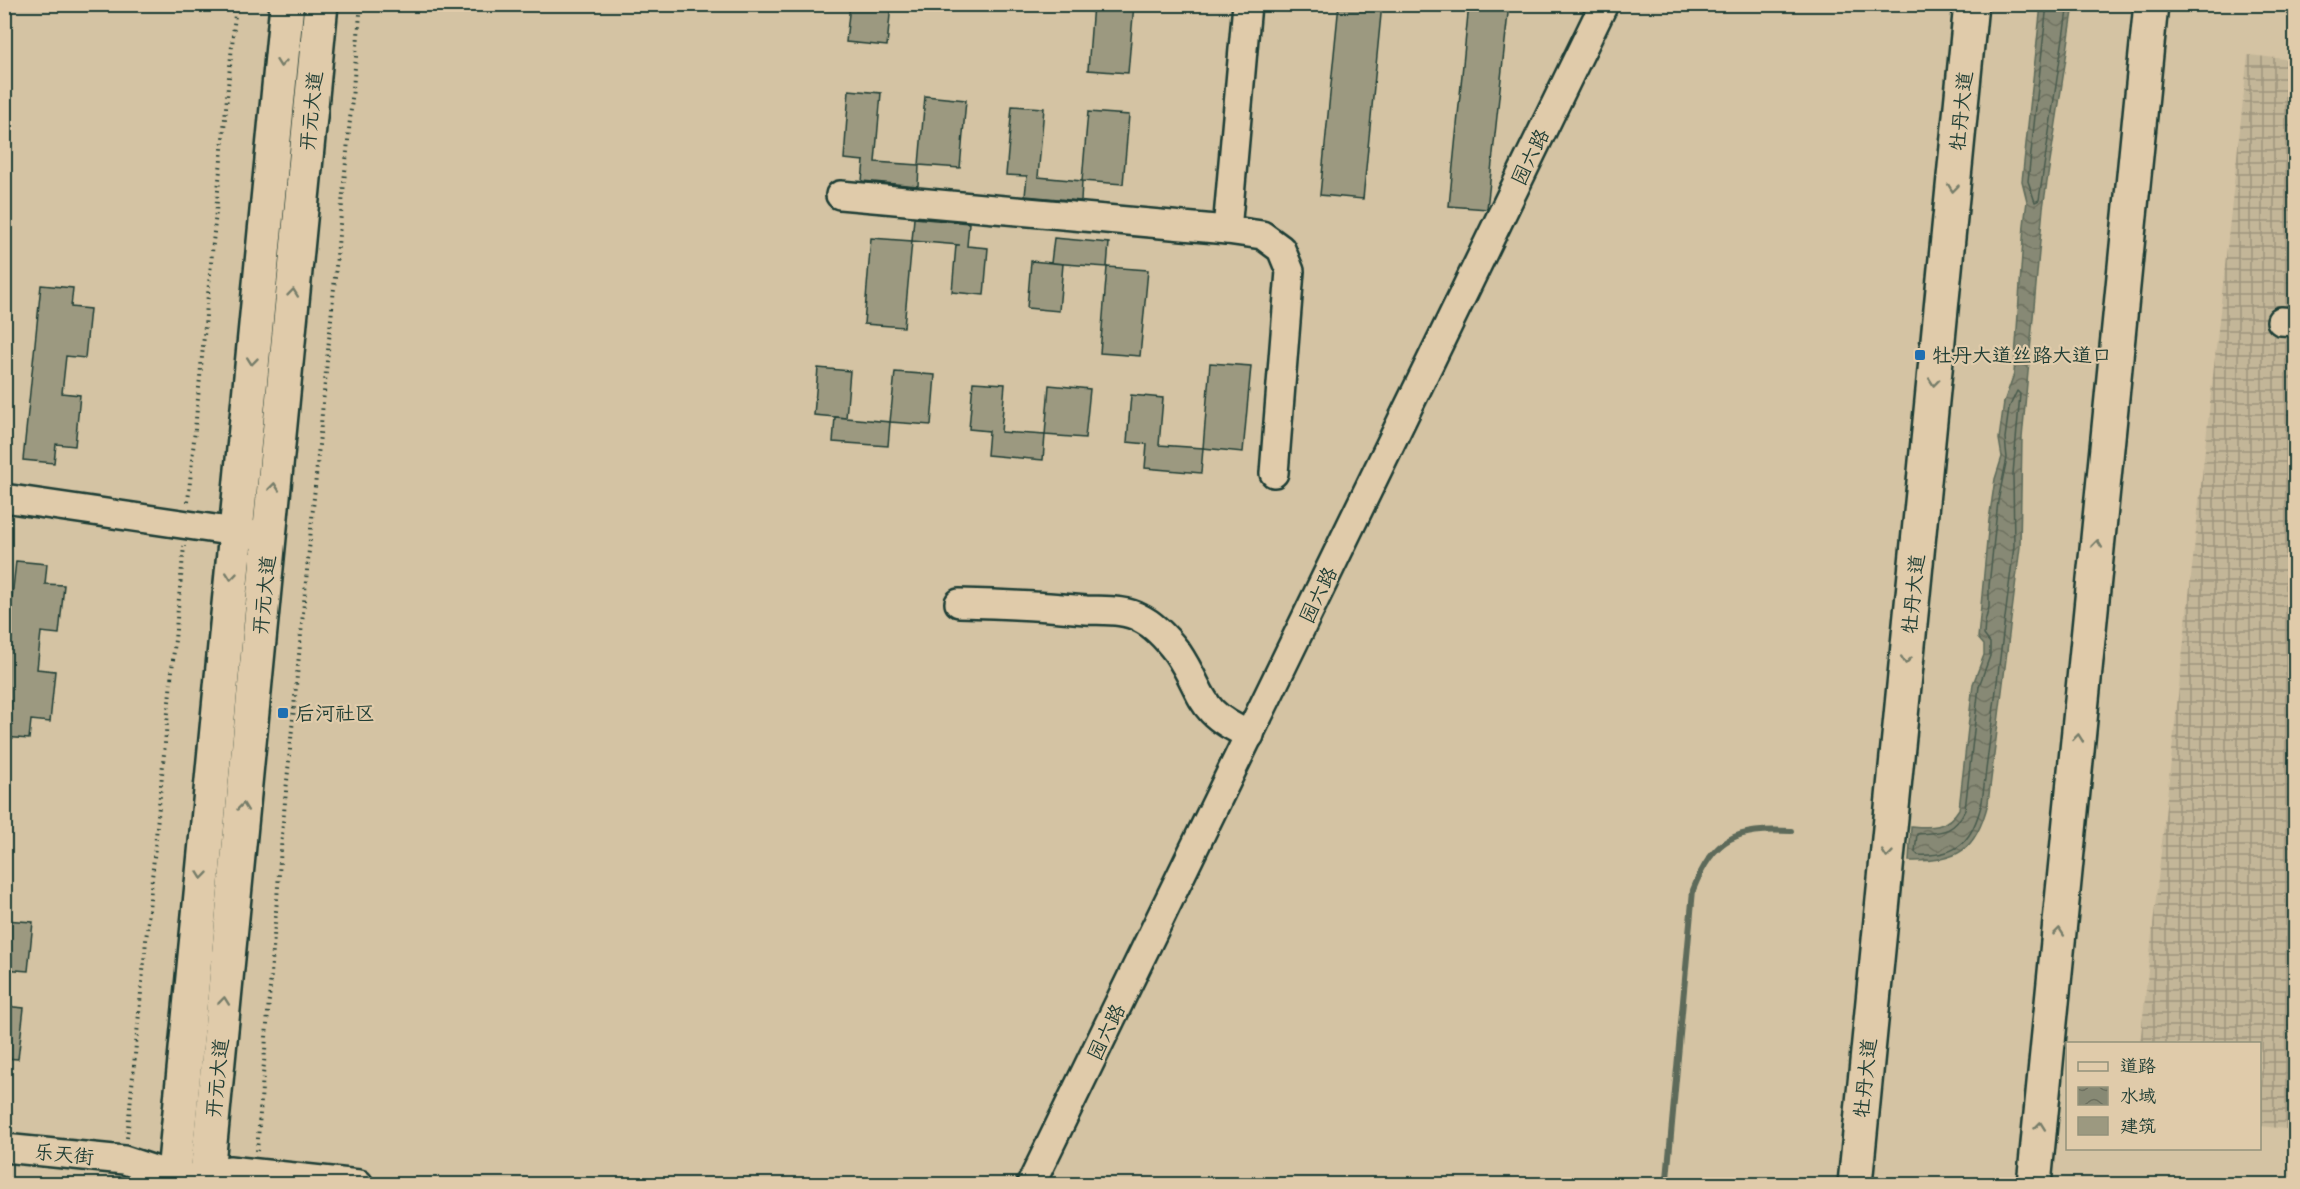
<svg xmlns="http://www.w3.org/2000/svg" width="2300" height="1189" viewBox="0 0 2300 1189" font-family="Itim,'LXGW WenKai TC',sans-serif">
<defs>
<pattern id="industrial-grid" width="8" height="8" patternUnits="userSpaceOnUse" patternTransform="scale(1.5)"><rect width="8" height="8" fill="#c3b698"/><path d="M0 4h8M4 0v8" fill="none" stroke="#9e957d"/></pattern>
<pattern id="water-waves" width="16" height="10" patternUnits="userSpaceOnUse" patternTransform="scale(1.5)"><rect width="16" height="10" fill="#878974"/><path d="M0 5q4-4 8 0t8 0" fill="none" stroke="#6e7160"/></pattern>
</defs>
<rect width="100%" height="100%" fill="#d4c3a3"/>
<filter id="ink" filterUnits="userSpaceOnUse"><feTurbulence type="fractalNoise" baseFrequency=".0167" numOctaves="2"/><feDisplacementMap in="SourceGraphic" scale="12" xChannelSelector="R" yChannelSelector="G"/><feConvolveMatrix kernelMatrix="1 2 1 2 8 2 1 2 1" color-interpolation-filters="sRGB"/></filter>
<g filter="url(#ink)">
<!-- industrial -->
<polygon fill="url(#industrial-grid)" points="2248,55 2295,60 2295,1130 2260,1126 2260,1044 2140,1044"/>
<!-- water -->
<path fill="url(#water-waves)" stroke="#5d6b5a" stroke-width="1.5" d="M2041,5H2074L2043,208L2022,438L2020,547L1988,803C1976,851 1958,862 1909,861L1911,826C1931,828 1947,829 1959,809L1973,684L1984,655V645L1978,638L1989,520L1995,479L2002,457L1999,439L2004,402L2014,374L2024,225L2027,201L2022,181Z"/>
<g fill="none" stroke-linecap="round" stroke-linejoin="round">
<!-- shore -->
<g stroke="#495b4e" stroke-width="1.5">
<polyline points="2047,4 2028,181 2035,202 2039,200 2068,4"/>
<path d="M2017,391L2020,394L2013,474L2014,546L1982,802C1973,840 1959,857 1918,855L1915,852L1917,834C1940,832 1953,835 1965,810L1979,686L1990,656V643L1984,635L1985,622L1989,607V586L1998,501L2007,458L2005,438L2009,408Z"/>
</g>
<!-- stream -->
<path stroke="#5d6b5a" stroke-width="6" d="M1664,1184L1667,1179L1693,890C1714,837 1736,828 1791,831"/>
</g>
<!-- building -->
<g fill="#9c9980" stroke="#1f3d34" stroke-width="1.5">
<polygon points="850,4 891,4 887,46 846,42"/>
<polygon points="1093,4 1134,4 1128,73 1088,70"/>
<polygon points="1339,4 1382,4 1363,199 1320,195"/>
<polygon points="1469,4 1509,4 1487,209 1449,206"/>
<polygon points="849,90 881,93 875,162 919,165 918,186 862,181 864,161 844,159"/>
<polygon points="925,96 966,100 960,168 919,165"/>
<polygon points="1012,106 1044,108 1038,177 1082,181 1081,201 1025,196 1027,176 1006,175"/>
<polygon points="1088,112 1129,115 1123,184 1082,181"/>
<polygon points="914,218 969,223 967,246 988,248 984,295 952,292 956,245 960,245 912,241"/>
<polygon points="871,238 912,241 904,327 864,324"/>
<polygon points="1054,238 1109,243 1107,267 1051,263"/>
<polygon points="1031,261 1063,264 1059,311 1027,308"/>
<polygon points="1107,267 1148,270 1140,356 1100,353"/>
<polygon points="41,285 73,288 71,307 90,309 85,358 66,356 62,393 80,395 75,446 56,444 54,463 23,460"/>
<polygon points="1210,363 1251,366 1243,452 1203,448"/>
<polygon points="818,368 850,371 846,418 814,415"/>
<polygon points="895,372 935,375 931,425 890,422"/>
<polygon points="973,382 1005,384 1001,432 1045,435 1043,460 987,455 989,431 969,429"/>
<polygon points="1049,385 1090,389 1085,438 1045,435"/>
<polygon points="1131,395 1163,398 1159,445 1203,448 1201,473 1145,468 1147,444 1127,442"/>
<polygon points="835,417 890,422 888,446 833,442"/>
<polygon points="16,561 47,564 45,584 64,585 59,634 41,632 37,669 55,671 50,722 31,720 29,739 4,737 4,671"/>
<polygon points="4,920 33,922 28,971 4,969"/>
<polygon points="4,1006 24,1008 18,1059 4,1058"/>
</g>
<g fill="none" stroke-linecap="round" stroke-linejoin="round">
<defs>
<g id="minor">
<polyline points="840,195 1227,230 1247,4"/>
<polyline points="1227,230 1262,235 1281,249 1290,271 1274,473"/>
<polyline points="2281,321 2296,322"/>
<polyline points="4,498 256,535"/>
<path d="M959,603C1001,604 1044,606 1086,610C1103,611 1125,609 1140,618C1155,625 1167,639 1177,652C1206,695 1195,711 1250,735"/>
<polyline points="4,1148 124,1160 173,1176 250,1184"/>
<polyline points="229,1170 359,1184"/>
<polyline points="1031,1184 1604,4"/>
</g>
<g id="major">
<polyline points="173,1184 287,4"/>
<polyline points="206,1184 321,4"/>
<polyline points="1855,1184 1971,4"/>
<polyline points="2034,1184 2151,4"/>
</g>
</defs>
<!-- minor casing -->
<use href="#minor" stroke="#1f3d34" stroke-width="32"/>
<!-- major casing -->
<use href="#major" stroke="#1f3d34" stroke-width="38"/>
<!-- path -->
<g stroke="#1f3d34" stroke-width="4" stroke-dasharray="1.5 4.5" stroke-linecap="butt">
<polyline points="188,502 236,4"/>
<polyline points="127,1138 184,546"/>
<polyline points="257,1151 283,823 361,4"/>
</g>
<!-- minor -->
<use href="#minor" stroke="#e0cbaa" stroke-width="27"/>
<!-- major -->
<use href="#major" stroke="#e0cbaa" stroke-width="33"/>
</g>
<!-- one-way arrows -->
<defs><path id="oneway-chevron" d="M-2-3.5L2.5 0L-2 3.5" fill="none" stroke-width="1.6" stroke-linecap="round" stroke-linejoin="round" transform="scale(1.5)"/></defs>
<g stroke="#767d69">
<use href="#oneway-chevron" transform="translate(281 63) rotate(96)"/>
<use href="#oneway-chevron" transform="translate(1953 188) rotate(96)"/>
<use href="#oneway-chevron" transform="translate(293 293) rotate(-84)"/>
<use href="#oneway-chevron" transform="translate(252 361) rotate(96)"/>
<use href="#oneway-chevron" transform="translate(1934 382) rotate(96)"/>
<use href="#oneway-chevron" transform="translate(274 487) rotate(-84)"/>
<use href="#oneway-chevron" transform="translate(2097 544) rotate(-84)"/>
<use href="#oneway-chevron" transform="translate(231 576) rotate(96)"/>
<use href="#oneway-chevron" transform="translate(1906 660) rotate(96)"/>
<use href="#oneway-chevron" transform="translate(2078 738) rotate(-84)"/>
<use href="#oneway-chevron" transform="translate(243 807) rotate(-84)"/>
<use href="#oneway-chevron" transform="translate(1887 854) rotate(96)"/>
<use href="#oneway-chevron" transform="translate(202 875) rotate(96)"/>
<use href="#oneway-chevron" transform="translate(2059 932) rotate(-84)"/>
<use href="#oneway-chevron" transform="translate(224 1001) rotate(-84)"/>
<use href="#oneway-chevron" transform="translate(2040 1126) rotate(-84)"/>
</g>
</g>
<!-- markers -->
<g fill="#1f6fb2" stroke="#e0cbaa" stroke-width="2">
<rect x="1914" y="349" width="12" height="12" rx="3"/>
<rect x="277" y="707" width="12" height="12" rx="3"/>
</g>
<g text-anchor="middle" stroke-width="4.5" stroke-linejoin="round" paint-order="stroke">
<!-- street labels -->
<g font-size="20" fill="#1f3d34" stroke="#e0cbaa">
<text transform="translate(311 111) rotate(-84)" y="7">开元大道</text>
<text transform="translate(1961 111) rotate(-84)" y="7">牡丹大道</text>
<text transform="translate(1530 157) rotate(-64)" y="7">园六路</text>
<text transform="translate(1913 594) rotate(-84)" y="7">牡丹大道</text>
<text transform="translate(264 595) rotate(-84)" y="7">开元大道</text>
<text transform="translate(1318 595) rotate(-64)" y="7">园六路</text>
<text transform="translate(1106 1032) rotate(-64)" y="7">园六路</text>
<text transform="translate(217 1078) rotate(-84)" y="7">开元大道</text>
<text transform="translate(1865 1078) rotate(-84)" y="7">牡丹大道</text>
<text transform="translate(64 1154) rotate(6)" y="7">乐天街</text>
</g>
<!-- poi labels -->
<g font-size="20" fill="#1f3d34" stroke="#e0cbaa" text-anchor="start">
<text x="1932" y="362">牡丹大道丝路大道口</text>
<text x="295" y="720">后河社区</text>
</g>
</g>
<!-- margin -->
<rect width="2300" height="1189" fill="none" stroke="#e0cbaa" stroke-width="24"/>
<rect x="12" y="12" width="2276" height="1165" fill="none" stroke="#1f3d34" stroke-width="2" filter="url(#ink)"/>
<!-- legend -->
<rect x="2066" y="1042" width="195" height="108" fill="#e0cbaa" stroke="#93927b" stroke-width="1.5"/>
<rect x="2078" y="1062" width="30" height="9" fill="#e0cbaa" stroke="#93927b" stroke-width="1.5"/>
<text x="2120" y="1072" font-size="18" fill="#1f3d34">道路</text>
<rect x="2078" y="1087" width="30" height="18" fill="url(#water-waves)" stroke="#93927b" stroke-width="1.5"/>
<text x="2120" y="1102" font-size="18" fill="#1f3d34">水域</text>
<rect x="2078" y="1117" width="30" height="18" fill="#9c9980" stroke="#93927b" stroke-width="1.5"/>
<text x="2120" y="1132" font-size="18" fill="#1f3d34">建筑</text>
</svg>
